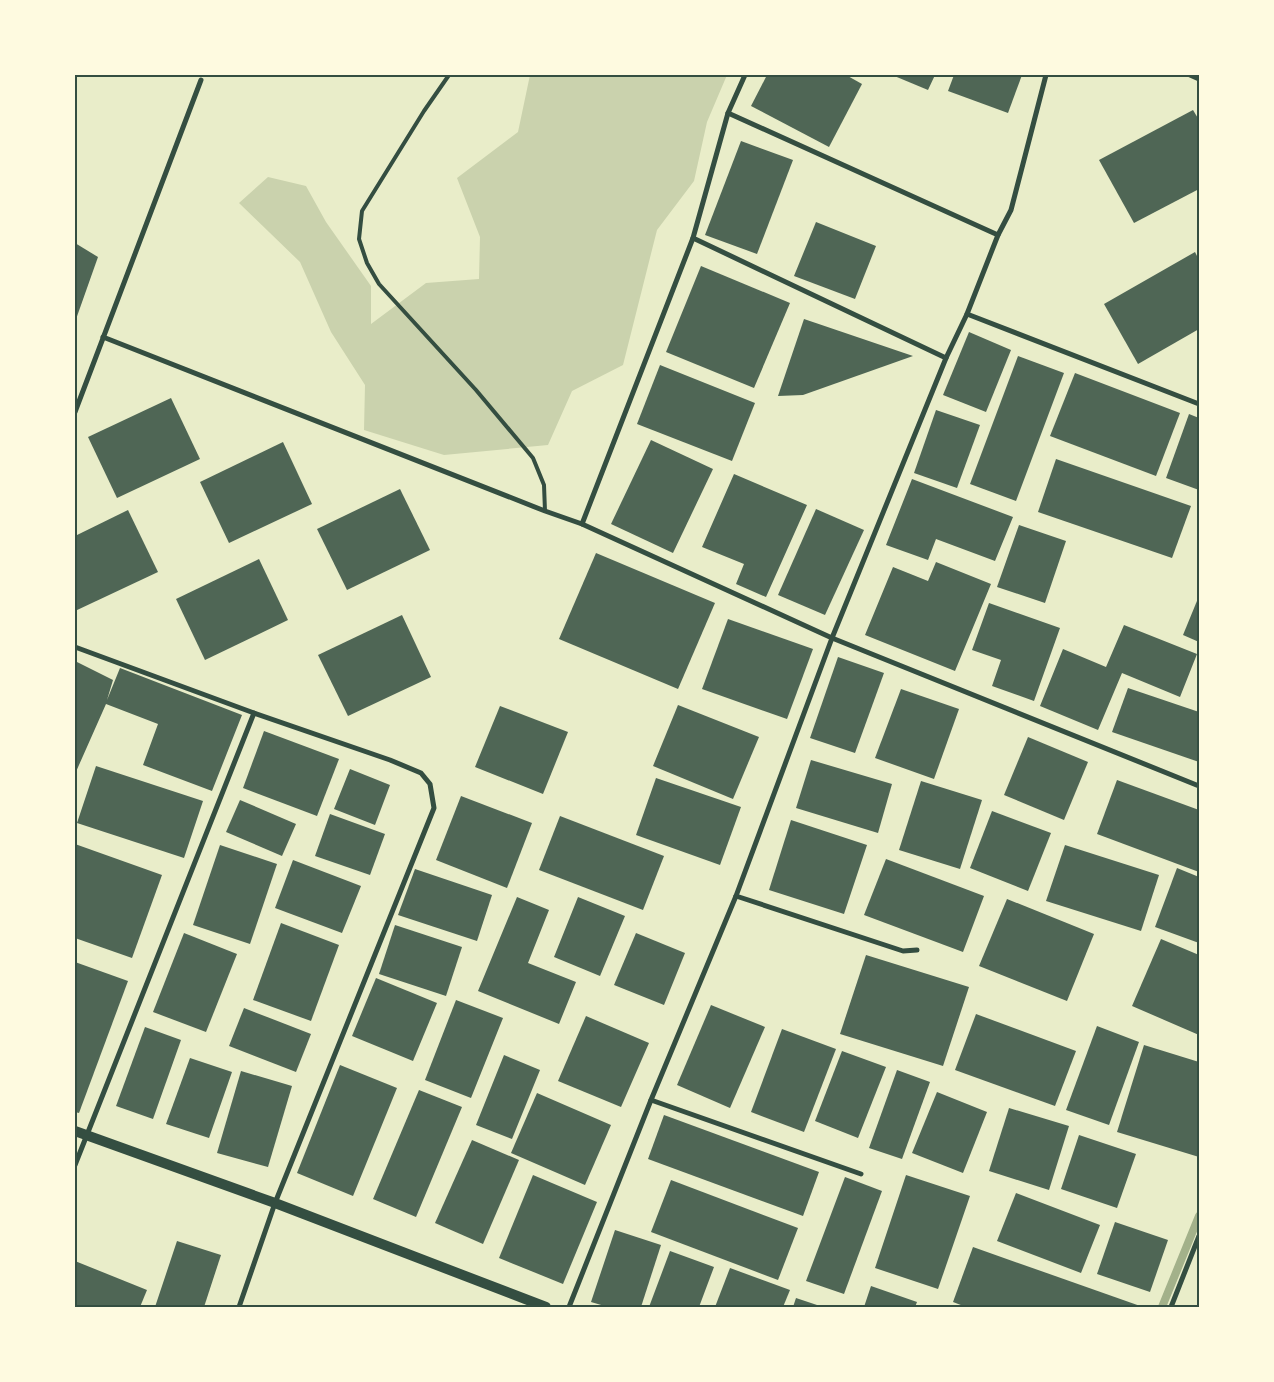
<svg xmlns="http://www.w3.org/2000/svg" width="1274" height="1382" viewBox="0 0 1274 1382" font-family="Signika,sans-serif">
<rect width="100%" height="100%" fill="#e9edc9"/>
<!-- green -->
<polygon fill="#cad2ad" points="530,75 727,75 707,122 694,181 657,230 623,365 572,391 548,445 444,455 364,430 365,385 331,332 300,262 239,203 268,177 306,186 326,222 371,286 371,324 426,283 479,279 480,237 457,178 518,132"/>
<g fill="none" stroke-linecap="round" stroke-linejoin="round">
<!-- stream -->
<polyline stroke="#a3b18a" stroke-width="8" points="1162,1307 1199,1216"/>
</g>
<!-- building -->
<g fill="#4f6655">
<polygon points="767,75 846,75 862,84 829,147 751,106"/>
<polygon points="892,75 935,75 928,90"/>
<polygon points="954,75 1022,75 1008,113 948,91"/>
<polygon points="1193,110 1199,120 1199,189 1134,223 1099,160"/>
<polygon points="741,141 793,160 757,254 705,235"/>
<polygon points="816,222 876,246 855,299 794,276"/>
<polygon points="75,243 98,257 75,322"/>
<polygon points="1195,252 1199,260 1199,329 1138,364 1104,304"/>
<polygon points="701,266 790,303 754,388 666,352"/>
<polygon points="804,319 913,356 803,395 778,396"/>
<polygon points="969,332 1011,350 986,412 943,395"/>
<polygon points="1018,356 1064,373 1016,501 970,484"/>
<polygon points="660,365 755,403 732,461 637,424"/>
<polygon points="1075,373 1180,413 1156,476 1050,436"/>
<polygon points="171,398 200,459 117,498 88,437"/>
<polygon points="936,410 980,425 957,488 914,473"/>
<polygon points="1189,414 1199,418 1199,490 1166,478"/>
<polygon points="651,440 713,469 673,553 611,524"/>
<polygon points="283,442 312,504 229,543 200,482"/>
<polygon points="1056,459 1191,506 1172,558 1038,512"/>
<polygon points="734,474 807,505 766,597 736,584 744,564 702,547"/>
<polygon points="912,479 1013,517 995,561 936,539 928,560 886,545"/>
<polygon points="400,489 430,550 347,590 317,529"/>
<polygon points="816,509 864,530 825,615 778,595"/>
<polygon points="128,510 158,572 75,611 75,536"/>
<polygon points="1019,525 1066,541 1045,603 997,587"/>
<polygon points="596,553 715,603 678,689 559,639"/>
<polygon points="259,559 288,620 205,660 176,599"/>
<polygon points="936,562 991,584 955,671 865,635 893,567 928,581"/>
<polygon points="1199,596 1199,642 1183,635"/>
<polygon points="989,603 1060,628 1034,701 992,686 1001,660 972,650"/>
<polygon points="402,615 431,677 348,716 318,655"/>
<polygon points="728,619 813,649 787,719 702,689"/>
<polygon points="1124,625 1197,654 1180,697 1122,673 1098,730 1040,706 1063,649 1106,667"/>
<polygon points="838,657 884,673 855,753 810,738"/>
<polygon points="75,661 113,680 107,700 120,668 242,715 212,791 143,765 158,724 106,704 75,774"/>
<polygon points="1128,688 1199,712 1199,762 1112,732"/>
<polygon points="901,689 959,709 934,779 875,758"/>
<polygon points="678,705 759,737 733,799 653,766"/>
<polygon points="500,706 568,732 543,794 475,767"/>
<polygon points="264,731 339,759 317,816 243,788"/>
<polygon points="1028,737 1088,762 1064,820 1004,795"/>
<polygon points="811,760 892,784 878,833 796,808"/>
<polygon points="96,766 203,801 184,858 77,823"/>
<polygon points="350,769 390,785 375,825 334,809"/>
<polygon points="656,778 741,807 720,865 636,835"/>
<polygon points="1117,780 1199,810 1199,872 1097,834"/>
<polygon points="921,781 982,800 960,869 899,850"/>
<polygon points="461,796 532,823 507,888 436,860"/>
<polygon points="240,800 296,824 282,856 226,832"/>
<polygon points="992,811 1051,833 1028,891 970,868"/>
<polygon points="330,814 385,834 370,875 315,856"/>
<polygon points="560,816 664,856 643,910 539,870"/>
<polygon points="791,820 867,845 844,914 769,890"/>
<polygon points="75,844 162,875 132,958 75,938"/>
<polygon points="220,845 277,864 250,944 193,925"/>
<polygon points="1065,845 1159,875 1141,931 1046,901"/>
<polygon points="886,859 984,896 963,952 864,915"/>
<polygon points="293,860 361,886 342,933 275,908"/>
<polygon points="1177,868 1199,877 1199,943 1155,927"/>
<polygon points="415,869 492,895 477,941 398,915"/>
<polygon points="517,897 549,910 528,963 576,982 559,1024 478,991"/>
<polygon points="578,897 625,916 600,976 554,957"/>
<polygon points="1007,899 1094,934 1067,1001 979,966"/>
<polygon points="281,923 339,945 311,1021 253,1000"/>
<polygon points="395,925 462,947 446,996 379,974"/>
<polygon points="184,933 237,954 206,1032 153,1012"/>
<polygon points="636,933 685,953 664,1005 614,985"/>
<polygon points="1161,939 1199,955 1199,1035 1132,1006"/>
<polygon points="866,955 969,987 943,1066 840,1034"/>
<polygon points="75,962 128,981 79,1113 75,1112"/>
<polygon points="376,978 437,1003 413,1061 352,1036"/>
<polygon points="456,1000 503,1018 471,1098 425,1080"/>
<polygon points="711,1005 765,1027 730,1108 677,1085"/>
<polygon points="244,1008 311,1034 296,1072 229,1046"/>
<polygon points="976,1014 1076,1051 1055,1106 955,1070"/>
<polygon points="586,1016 649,1043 621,1107 558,1081"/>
<polygon points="1097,1026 1139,1042 1109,1125 1066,1110"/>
<polygon points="145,1027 181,1040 153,1119 116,1106"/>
<polygon points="782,1029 836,1049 804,1132 751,1112"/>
<polygon points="1144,1045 1199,1062 1199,1157 1117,1132"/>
<polygon points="842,1051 886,1067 858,1138 815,1121"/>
<polygon points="504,1055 540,1070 512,1139 476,1125"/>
<polygon points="190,1058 232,1072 209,1138 166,1124"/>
<polygon points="340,1065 397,1088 353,1196 297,1173"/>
<polygon points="897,1070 930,1082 902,1159 869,1148"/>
<polygon points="241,1071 292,1086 268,1167 217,1153"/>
<polygon points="419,1090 462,1107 416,1217 373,1199"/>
<polygon points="937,1092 987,1112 963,1173 912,1153"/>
<polygon points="537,1093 611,1125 585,1185 511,1153"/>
<polygon points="1009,1108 1069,1126 1049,1190 989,1171"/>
<polygon points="664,1115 819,1172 803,1216 648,1159"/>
<polygon points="1079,1135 1136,1154 1117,1208 1061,1189"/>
<polygon points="472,1140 519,1160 483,1244 435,1223"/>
<polygon points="533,1175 597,1202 563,1284 499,1258"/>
<polygon points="906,1175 970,1196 938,1289 875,1268"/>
<polygon points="845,1177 882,1191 844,1294 806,1281"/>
<polygon points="671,1180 798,1228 778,1280 651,1232"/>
<polygon points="1016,1193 1100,1225 1081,1273 997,1241"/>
<polygon points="1115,1222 1168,1240 1150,1292 1097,1274"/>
<polygon points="615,1230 661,1245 641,1307 608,1307 591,1302"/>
<polygon points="177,1241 221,1255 204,1307 155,1307"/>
<polygon points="973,1247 1143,1307 966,1307 953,1302"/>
<polygon points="670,1251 714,1267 699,1307 649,1307"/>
<polygon points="75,1261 147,1290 140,1307 75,1307"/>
<polygon points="730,1268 790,1290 783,1307 715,1307"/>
<polygon points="871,1286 917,1302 915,1307 864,1307"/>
<polygon points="796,1298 823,1307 793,1307"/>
</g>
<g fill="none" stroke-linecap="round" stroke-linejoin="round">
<!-- service -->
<polyline stroke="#344e41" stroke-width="4" points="449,75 424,111 362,211 359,239 367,263 379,284 476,390 533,458 544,485 545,511"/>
<!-- minor -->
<g stroke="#344e41" stroke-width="5">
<polyline points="1190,75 1199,79"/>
<polyline points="728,113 998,235"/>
<polyline points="693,238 946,358"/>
<polyline points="967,314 1199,404"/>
<polyline points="103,337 545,511 582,524 832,638 1199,786"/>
<polyline points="75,412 201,80"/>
<polyline points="582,524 693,238 728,113 745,75"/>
<polyline points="75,647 254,713 390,760 421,773 430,784 434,808 275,1203 239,1307"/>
<polyline points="736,896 903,951 917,950"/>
<polyline points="651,1100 861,1174"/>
<polyline points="75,1165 254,713"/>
<polyline points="569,1307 651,1100 736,896 832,638 946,358 967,314 998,235 1011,210 1046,75"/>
<polyline points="1171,1307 1199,1236"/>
</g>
<!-- secondary -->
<polyline stroke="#344e41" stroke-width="10" points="75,1131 275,1203 546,1307"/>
</g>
<!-- border -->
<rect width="1274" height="1382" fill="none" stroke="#fefae0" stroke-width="152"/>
<rect x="76" y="76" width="1122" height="1230" fill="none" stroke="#344e41" stroke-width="2"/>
</svg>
